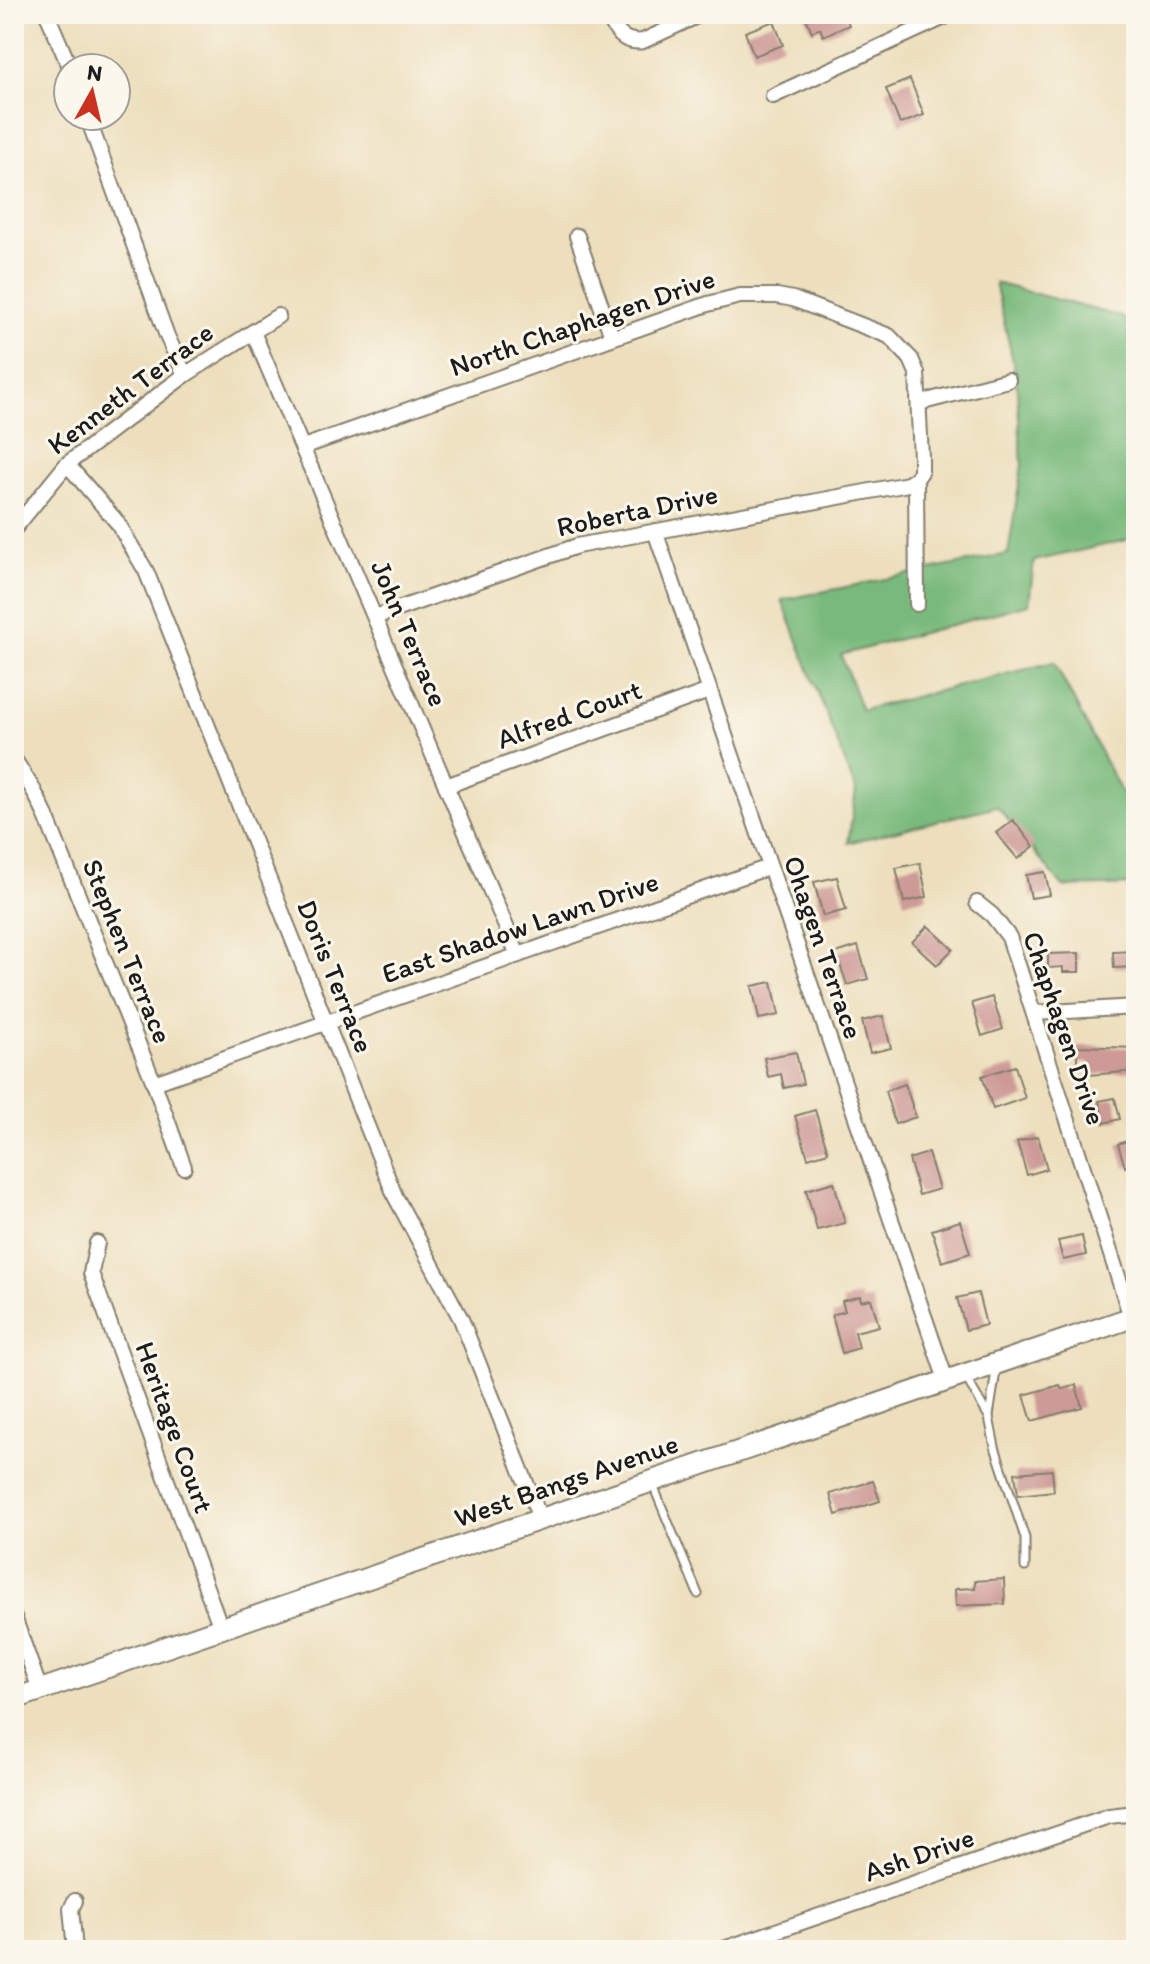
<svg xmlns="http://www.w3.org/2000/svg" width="1150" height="1964" font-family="Itim,sans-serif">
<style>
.forest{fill:#79ba7c;stroke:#4a6b4c;stroke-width:2}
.building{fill:#cd9a96}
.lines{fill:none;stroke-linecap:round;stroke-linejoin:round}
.lane-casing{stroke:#847e6c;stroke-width:11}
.street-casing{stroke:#847e6c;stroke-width:18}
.secondary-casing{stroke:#847e6c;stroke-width:24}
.lane{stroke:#fff;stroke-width:7}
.street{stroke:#fff;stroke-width:14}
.secondary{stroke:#fff;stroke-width:20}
.labels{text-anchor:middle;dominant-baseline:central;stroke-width:6;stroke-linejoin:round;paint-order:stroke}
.street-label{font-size:28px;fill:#1c1c1c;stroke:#fbf7ec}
</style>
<rect width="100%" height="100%" fill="#fbf7ec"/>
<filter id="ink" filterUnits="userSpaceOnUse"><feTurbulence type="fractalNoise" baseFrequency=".0125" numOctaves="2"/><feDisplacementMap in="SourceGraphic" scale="16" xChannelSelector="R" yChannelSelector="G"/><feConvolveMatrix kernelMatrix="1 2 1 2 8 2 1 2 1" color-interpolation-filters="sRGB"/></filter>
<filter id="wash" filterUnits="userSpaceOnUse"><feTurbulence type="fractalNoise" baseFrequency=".006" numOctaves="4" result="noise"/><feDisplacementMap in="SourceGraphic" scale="32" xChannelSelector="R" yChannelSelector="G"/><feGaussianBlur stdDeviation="1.8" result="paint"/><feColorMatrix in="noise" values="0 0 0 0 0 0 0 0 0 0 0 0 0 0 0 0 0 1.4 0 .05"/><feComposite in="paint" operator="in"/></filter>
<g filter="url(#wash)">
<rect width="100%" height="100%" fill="#eddfbd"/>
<path class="forest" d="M995,283L1118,316L1136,324V538L1034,561L1029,604L841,655L862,710L1054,662L1136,821V885L1063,887L997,806L848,843L856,791L782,600L1008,554L1022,465L1016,374Z"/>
<g id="blocks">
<g class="building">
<path d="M804,14H845L849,25L823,36L820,28L812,32Z"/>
<path d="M774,21L783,45L754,56L745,32Z"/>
<path d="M910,79L924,115L900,124L886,89Z"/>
<path d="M1013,820L1034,846L1018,859L996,833Z"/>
<path d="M920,863L927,897L904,902L896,868Z"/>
<path d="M1045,872L1050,895L1031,898L1026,875Z"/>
<path d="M837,877L846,910L823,916L814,882Z"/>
<path d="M928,926L953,949L937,965L912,942Z"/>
<path d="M858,946L868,979L847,985L836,953Z"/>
<path d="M1136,951V967L1114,968L1113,952Z"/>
<path d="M1079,953V972H1063V967L1048,968V954Z"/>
<path d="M772,982L779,1015L759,1019L752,986Z"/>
<path d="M992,997L1003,1029L982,1036L972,1003Z"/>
<path d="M883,1016L891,1048L870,1053L862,1021Z"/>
<path d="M1077,1046L1136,1048V1071L1089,1075V1063H1077Z"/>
<path d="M796,1052L803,1084L784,1088L781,1074L768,1077L764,1058Z"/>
<path d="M1015,1066L1025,1098L993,1109L982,1076Z"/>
<path d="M905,1084L916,1117L895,1124L885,1091Z"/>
<path d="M1115,1098L1120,1119L1104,1123L1099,1101Z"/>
<path d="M815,1110L828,1152L808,1158L795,1116Z"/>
<path d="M1038,1136L1047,1169L1027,1175L1017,1142Z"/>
<path d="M1136,1138V1164L1125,1167L1118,1144Z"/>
<path d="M928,1153L939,1189L919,1195L909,1159Z"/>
<path d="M834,1182L845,1223L817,1230L806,1190Z"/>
<path d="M960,1221L970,1253L942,1262L932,1230Z"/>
<path d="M1082,1236L1086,1255L1063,1260L1058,1241Z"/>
<path d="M978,1293L986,1325L966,1330L957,1298Z"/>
<path d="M860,1296L861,1301L871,1299L879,1326L855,1332L859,1348L842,1353L832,1315L845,1311L842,1301Z"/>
<path d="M1060,1385L1062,1389L1076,1385L1082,1407L1032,1421L1024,1395Z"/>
<path d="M1052,1470L1054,1491L1018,1495L1015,1473Z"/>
<path d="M873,1481L880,1501L836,1515L830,1494Z"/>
<path d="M1004,1579L1005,1604L956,1606L955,1589L975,1588V1581Z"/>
</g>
</g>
</g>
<g filter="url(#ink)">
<use href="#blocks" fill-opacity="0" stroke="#847e6c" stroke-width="2"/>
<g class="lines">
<defs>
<g id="lane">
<path d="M965,1376L989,1417L995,1447L1025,1538V1567"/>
<path d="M989,1416L997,1365"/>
<path d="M652,1483L698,1594"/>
</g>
<g id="street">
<path d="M47,14L70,68"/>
<path d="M607,14C615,31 623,44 643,41L701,14"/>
<path d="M773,96L951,14"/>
<path d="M87,116L167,336L185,375"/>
<path d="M577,236L612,337"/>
<path d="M253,332L518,955"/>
<path d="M919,403L1008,380"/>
<path d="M303,447L708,304L740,296H777L793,299L889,336L911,359L917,373L921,458V472L916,479L917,604"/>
<path d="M67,464L117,522L146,571L395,1196L461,1319L540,1518"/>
<path d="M14,529L67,464L185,375L278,316"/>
<path d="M655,531L946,1380"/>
<path d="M375,617L577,546L908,484L916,479"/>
<path d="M14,759L34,791L46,816L154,1083L184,1167"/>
<path d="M446,786L709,691"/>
<path d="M977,903L992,915L1009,937L1131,1317"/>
<path d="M1034,1013L1136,1007"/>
<path d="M154,1083L769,867"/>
<path d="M97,1243L91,1273L221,1628"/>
<path d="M14,1617L40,1690"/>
<path d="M75,1950L71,1909L75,1901"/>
<path d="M721,1950L1109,1816L1136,1813"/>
</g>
<path id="secondary" d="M14,1699L1136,1316"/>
</defs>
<use href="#lane" class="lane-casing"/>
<use href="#street" class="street-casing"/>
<use href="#secondary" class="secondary-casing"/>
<use href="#lane" class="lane"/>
<use href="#street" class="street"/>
<use href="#secondary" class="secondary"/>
</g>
</g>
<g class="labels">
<g class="street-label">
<text transform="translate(582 322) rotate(-19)">North Chaphagen Drive</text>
<text transform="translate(130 388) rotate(-37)">Kenneth Terrace</text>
<text transform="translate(637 510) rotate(-12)">Roberta Drive</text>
<text transform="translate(410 633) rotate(67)">John Terrace</text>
<text transform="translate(569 714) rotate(-20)">Alfred Court</text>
<text transform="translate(520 927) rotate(-19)">East Shadow Lawn Drive</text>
<text transform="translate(824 947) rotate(71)">Ohagen Terrace</text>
<text transform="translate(128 951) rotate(68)">Stephen Terrace</text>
<text transform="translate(336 976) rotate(68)">Doris Terrace</text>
<text transform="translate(1065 1028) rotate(71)">Chaphagen Drive</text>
<text transform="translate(175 1427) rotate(70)">Heritage Court</text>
<text transform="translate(566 1480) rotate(-19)">West Bangs Avenue</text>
<text transform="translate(919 1854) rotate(-19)">Ash Drive</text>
</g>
</g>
<rect width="1150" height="1964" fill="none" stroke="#fbf7ec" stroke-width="48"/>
<g transform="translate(92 92) rotate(8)"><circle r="38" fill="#fbf7ec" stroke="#a29f99" stroke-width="2"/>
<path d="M0-6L14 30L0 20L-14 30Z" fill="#c8321e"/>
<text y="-12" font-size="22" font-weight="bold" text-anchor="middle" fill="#1c1c1c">N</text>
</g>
</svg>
